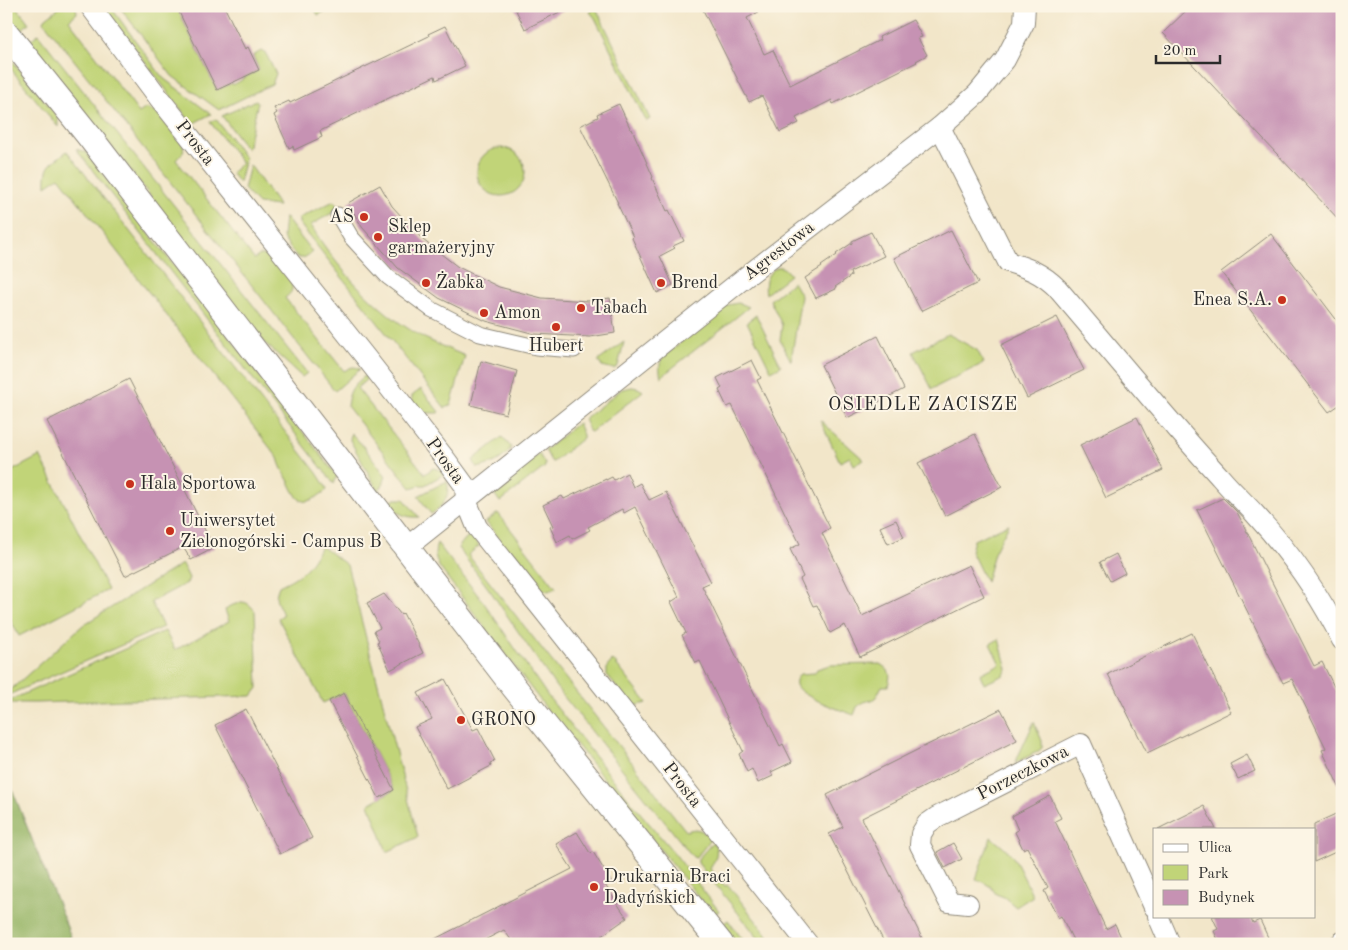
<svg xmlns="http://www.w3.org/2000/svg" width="1348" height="950" font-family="'Old Standard TT',serif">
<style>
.green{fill:#c1d478;stroke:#768052}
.forest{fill:#98b668;stroke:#62704a}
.building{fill:#c692b3}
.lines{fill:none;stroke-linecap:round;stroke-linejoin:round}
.pedestrian-casing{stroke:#8e887a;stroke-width:17}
.minor-casing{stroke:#8e887a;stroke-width:22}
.tertiary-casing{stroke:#8e887a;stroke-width:27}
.pedestrian{stroke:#fff;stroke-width:15}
.minor{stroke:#fff;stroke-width:20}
.tertiary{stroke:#fff;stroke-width:25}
.poi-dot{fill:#c8321e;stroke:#fcf5e5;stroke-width:2}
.labels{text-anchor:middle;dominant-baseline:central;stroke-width:4;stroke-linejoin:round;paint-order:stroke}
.street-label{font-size:18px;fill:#2b2b2b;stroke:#fcf5e5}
.poi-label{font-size:18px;fill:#2b2b2b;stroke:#fcf5e5;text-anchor:start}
.neighbourhood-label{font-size:19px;letter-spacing:1px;fill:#2b2b2b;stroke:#fcf5e5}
</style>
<rect width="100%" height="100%" fill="#fcf5e5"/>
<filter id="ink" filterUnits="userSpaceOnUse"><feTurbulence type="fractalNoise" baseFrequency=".02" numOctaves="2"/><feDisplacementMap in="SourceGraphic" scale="10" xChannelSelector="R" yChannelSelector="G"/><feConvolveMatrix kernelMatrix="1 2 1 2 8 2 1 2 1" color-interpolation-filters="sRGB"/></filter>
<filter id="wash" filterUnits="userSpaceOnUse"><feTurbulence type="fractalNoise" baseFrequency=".0096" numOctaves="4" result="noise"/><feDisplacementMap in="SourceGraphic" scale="20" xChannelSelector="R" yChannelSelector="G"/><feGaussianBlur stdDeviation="1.12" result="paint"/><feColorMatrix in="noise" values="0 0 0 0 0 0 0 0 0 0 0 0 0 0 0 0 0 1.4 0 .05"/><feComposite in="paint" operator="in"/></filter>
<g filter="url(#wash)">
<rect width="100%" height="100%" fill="#f2e6c9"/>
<g class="green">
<path d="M6,6H16L29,23L20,31L6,14Z"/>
<path d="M61,6H76L77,13L69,20L139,113L146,108L157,113L183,145C185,153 181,154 176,160L254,259L260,255H268C275,261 293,278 292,288C292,293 288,295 285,298L344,371C350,368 352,365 360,369L335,391L44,22L45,19Z"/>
<path d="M103,6H110L163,78L211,114L192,124Z"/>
<path d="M119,6H176L184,14L181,16L217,90L232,83L233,85L242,80V79L259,70L253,56L261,51L266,54L276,74L272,84L219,110L172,76Z"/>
<path d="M313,6H335L318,15Z"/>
<path d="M596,8L650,119L646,121L595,18L590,12Z"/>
<path d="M38,34L307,373L302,377L266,344L29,41Z"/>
<path d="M10,58L58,117V127L7,64V61Z"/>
<path d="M256,100L258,102L247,149L222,116Z"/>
<path d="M216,119L245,158L239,183L232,174L233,171L242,163L210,122Z"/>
<circle cx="501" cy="172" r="24"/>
<path d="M76,149L86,152L337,476L334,484Z"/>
<path d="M67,151L128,229L317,473L326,487L327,490C318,496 304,509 296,495C293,491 291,485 288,480C284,472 280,467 278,458L59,177L46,186C45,164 51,164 67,151Z"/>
<path d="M250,165L276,202L278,206L258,204L244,189Z"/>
<path d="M334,201L339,209L311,225C316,234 322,243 328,251C349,280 381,312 412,331C428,341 447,348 465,356L451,405L445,408L299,223V218Z"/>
<path d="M285,217L312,252C307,256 303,260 297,257L284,240L283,236Z"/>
<path d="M777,267C783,266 786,270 790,275L766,294C764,282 766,274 777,267Z"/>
<path d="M793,282L801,296L791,361L780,340L782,325L770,300Z"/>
<path d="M738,303L742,304L749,307L661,377C659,369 659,363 663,357L723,308L728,305Z"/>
<path d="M756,315L781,366L771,371L747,322Z"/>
<path d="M948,334L977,350L984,363L932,389L913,352Z"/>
<path d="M624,342L618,366L614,369L602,366L598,361Z"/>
<path d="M366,375V380L357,388L425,474L433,468L441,470L444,474L425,485H420L411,488L347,406C349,390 353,385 366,375Z"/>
<path d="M632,387L638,388L643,391L591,432L589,431L584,419L622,389Z"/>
<path d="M421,389L439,412L438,413H423L412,402V396Z"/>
<path d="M820,420L864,460L854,465L850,457L840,462Z"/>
<path d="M578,423L583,435V438L553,462L551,461L545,450Z"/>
<path d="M351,433L363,446L386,476L383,485L378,491L350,440Z"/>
<path d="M502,437L511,447C505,460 490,465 477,468L473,460Z"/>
<path d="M539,454L545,464V467L500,502L492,491Z"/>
<path d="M40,456L108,590L19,636L6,611V474Z"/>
<path d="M447,481C451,495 443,507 431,514L418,496Z"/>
<path d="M395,499H404L419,517C405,518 397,513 387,504Z"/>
<path d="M498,513L556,588L548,591L538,588L486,522Z"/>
<path d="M1009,524L994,553L986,582L971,551L974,540Z"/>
<path d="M471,534L479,546L468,555L686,831C698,827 703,830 711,839L696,858L693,857L556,687L491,592L458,548L465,539Z"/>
<path d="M437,543L484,603L547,695L631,802L675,854L719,911L713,915L577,745L561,728L440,568C435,559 434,552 437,543Z"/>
<path d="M321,546L347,565L418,837L387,852L369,804L394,790L344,693L323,703L278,618L283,615C278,602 273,601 279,586C303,574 308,570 321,546Z"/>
<path d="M182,564L189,578L187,583L151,602L163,627L6,696V694L83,625Z"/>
<path d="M241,602C248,602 251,606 255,611L258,688L252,696L36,703H6V702L165,631L175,650L229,621L225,610L228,607Z"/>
<path d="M999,639L1007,669L1004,675L984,684L980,674L1000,664L990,644Z"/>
<path d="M613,660L647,703L634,706L630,705L607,675V667Z"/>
<path d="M880,664C891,671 891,674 888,686H882L876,697L872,700L863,702L857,707L854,715C843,711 799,696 796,685C795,681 797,677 800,674L815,673L817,669L830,665Z"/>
<path d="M1034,722L1042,741V748L1037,752L1015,763Z"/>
<path d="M991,837L1010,853L1015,860L1033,896L1016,907L1004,897L996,894L991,887L983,882L976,879Z"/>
<path d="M713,842C720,851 715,860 710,869L725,886L728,885L774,944H763L698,863V859Z"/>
<path d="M728,920L746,944H736L723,924Z"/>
</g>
<path class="forest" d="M6,774L71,937L60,944H6Z"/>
<g id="blocks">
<g class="building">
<path d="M176,6H224L245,49L248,47L259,70L217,90Z"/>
<path d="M514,6H572L525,29Z"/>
<path d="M701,6H770L747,18L764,54L773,50L790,85L880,40L879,37L913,20L922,37L918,38L927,55L916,61L917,62L833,104L832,100L796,118L799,123L780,132L762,96L749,102Z"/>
<path d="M1191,6H1342V223L1163,33Z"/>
<path d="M445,26L465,66L436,80L435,76L320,131L322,137L294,150L293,146L289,148L274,115L277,113L274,108L289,101L290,103L394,53L429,36L428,34Z"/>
<path d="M619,104L631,130L632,129L653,177L652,178L667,211L669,210L684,241L673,246L675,248L660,256L673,285L657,293L632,238L633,237L617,203H618L580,126L598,117L597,114Z"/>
<path d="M380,185L392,206L423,240L458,267L499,287L542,298L588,301L610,298L615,333L590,337L535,334L486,321L439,298L398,268L362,227L348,203Z"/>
<path d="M951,230L978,283L921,311L894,258Z"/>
<path d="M871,232L884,256L850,272L851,276L835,287L836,289L816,298L805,278L822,267L821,266L837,255L836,254L852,243V241Z"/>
<path d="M1271,234L1342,327V403L1329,412L1221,272Z"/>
<path d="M1057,317L1084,370L1027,398L1001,345Z"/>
<path d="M878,336L904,389L847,418L821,365Z"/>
<path d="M752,360L761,378L757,380L830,528L822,533L862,616L969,565L984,596L860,657L845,625L830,633L817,605L813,606L800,579L803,577L790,549L800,544L732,405L727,407L719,390L722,388L717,378Z"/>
<path d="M481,361L517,371L506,414L471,405Z"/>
<path d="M129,379L214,548L191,560L183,547L125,576L47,421Z"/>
<path d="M1137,417L1163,470L1106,498L1080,445Z"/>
<path d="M975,434L1002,487L945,516L918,463Z"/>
<path d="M627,473L633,487L640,483L649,500L666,492L711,582L702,586L780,746L783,744L792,762L771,772L773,776L758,783L752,769L747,772L739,754L743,751L700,661L696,663L682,635L686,633L671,602L679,597L635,507L624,513L622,509L588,527L590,530L572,539L570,535L557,542L550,527L553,526L543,505L562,496L564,499L606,479V480L612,477L614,480Z"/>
<path d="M1223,498L1237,512L1314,666L1322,662L1342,703V793L1322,750L1326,748L1292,679L1283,683L1197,510Z"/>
<path d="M896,520L904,537L888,544L880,527Z"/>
<path d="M1116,554L1125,573L1110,581L1100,562Z"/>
<path d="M384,594L401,615L403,613L423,653L390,670L377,642L379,641L374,631L380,628L367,603Z"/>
<path d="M1192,633L1231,712L1147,753L1108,674Z"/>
<path d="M445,679L473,730L478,728L495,761L490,763L491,766L447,789L415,727L432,719L418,693Z"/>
<path d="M344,693L394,790L379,798L329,701Z"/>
<path d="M246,709L312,838L280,854L215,725Z"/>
<path d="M1001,709L1017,740L862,818L925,944H885L829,834L843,827L827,795L917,750Z"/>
<path d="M1247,755L1255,771L1238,779L1230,764Z"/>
<path d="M1050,796L1061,818L1055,821L1106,929L1115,924L1124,944H1075L1061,916L1058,918L1044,891L1048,888L1027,847L1023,849L1015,832L1018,830L1012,816Z"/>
<path d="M1204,806L1216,829H1158Z"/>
<path d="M1342,811V849L1314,862V824Z"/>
<path d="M577,832L590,853L593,852L611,881L605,885L627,918L590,944H514L504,930L477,944H425L572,869L556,844Z"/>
<path d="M953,843L962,859L945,868L937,852Z"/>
<path d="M1212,916H1250L1253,923L1260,920L1271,944H1220L1214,931L1218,929Z"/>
</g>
</g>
</g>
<g filter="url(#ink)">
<use href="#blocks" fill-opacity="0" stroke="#8e887a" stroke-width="1"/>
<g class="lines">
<defs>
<path id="pedestrian" d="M338,215L351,237L388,277L431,309L480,334L536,347L574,350"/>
<g id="minor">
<path d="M90,6L159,98L367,359L446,460L465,486L466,500L477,527L808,944"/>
<path d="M940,127L1008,262C1028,268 1042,273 1057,288C1111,351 1164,416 1220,477C1231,490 1243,501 1254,513C1289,551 1319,593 1342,640"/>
<path d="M407,547L743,279L940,127L977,94L1005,60L1024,23L1025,6"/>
<path d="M968,904L949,902L920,845L921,834L927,824L937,817L1081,744L1154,907"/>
<path d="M1158,916L1170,944"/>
<path d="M1340,944L1342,942"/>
</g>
<path id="tertiary" d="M6,33L89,136L514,687L721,944"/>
</defs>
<use href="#pedestrian" class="pedestrian-casing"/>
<use href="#minor" class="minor-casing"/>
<use href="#tertiary" class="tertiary-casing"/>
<use href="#pedestrian" class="pedestrian"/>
<use href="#minor" class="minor"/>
<use href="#tertiary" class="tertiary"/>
</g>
</g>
<g class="poi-dot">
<circle cx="364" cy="217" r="5"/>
<circle cx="378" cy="237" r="5"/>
<circle cx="426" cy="283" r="5"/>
<circle cx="661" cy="283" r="5"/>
<circle cx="1282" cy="300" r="5"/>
<circle cx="581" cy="308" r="5"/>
<circle cx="484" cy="313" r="5"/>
<circle cx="556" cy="327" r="5"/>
<circle cx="130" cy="484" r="5"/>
<circle cx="170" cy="531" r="5"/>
<circle cx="461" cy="720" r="5"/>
<circle cx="594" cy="887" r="5"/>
</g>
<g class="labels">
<g class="street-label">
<text transform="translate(195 143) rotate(52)">Prosta</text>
<text transform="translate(779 251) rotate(-38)">Agrestowa</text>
<text transform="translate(445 461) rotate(54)">Prosta</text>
<text transform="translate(1023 773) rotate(-27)">Porzeczkowa</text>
<text transform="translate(682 785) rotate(52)">Prosta</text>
</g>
<g class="poi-label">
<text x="354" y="217" text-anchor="end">AS</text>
<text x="388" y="227">Sklep<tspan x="388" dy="21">garmażeryjny</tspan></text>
<text x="436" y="283">Żabka</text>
<text x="671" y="283">Brend</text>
<text x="1272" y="300" text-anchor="end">Enea S.A.</text>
<text x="591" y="308">Tabach</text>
<text x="494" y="313">Amon</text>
<text x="556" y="346" text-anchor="middle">Hubert</text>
<text x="140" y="484">Hala Sportowa</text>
<text x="180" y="521">Uniwersytet<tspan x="180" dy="21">Zielonogórski - Campus B</tspan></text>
<text x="471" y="720">GRONO</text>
<text x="604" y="877">Drukarnia Braci<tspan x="604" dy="21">Dadyńskich</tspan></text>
</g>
<g class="neighbourhood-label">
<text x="923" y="405">OSIEDLE ZACISZE</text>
</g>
</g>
<rect width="1348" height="950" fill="none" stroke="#fcf5e5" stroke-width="25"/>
<rect x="1153" y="828" width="162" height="90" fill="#fcf5e5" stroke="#a8a49b"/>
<rect x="1163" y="844" width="25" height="8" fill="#ffffff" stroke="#a8a49b"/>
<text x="1198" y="852" font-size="15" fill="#2b2b2b">Ulica</text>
<rect x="1163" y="865" width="25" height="15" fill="#c1d478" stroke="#a8a49b"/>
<text x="1198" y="878" font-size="15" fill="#2b2b2b">Park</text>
<rect x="1163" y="890" width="25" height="15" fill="#c692b3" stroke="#a8a49b"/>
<text x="1198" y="902" font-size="15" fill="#2b2b2b">Budynek</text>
<path d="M1156 55v8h64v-8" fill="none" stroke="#2b2b2b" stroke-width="2.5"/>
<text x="1163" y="55" font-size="15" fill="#2b2b2b" stroke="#fcf5e5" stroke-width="4" paint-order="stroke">20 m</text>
</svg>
